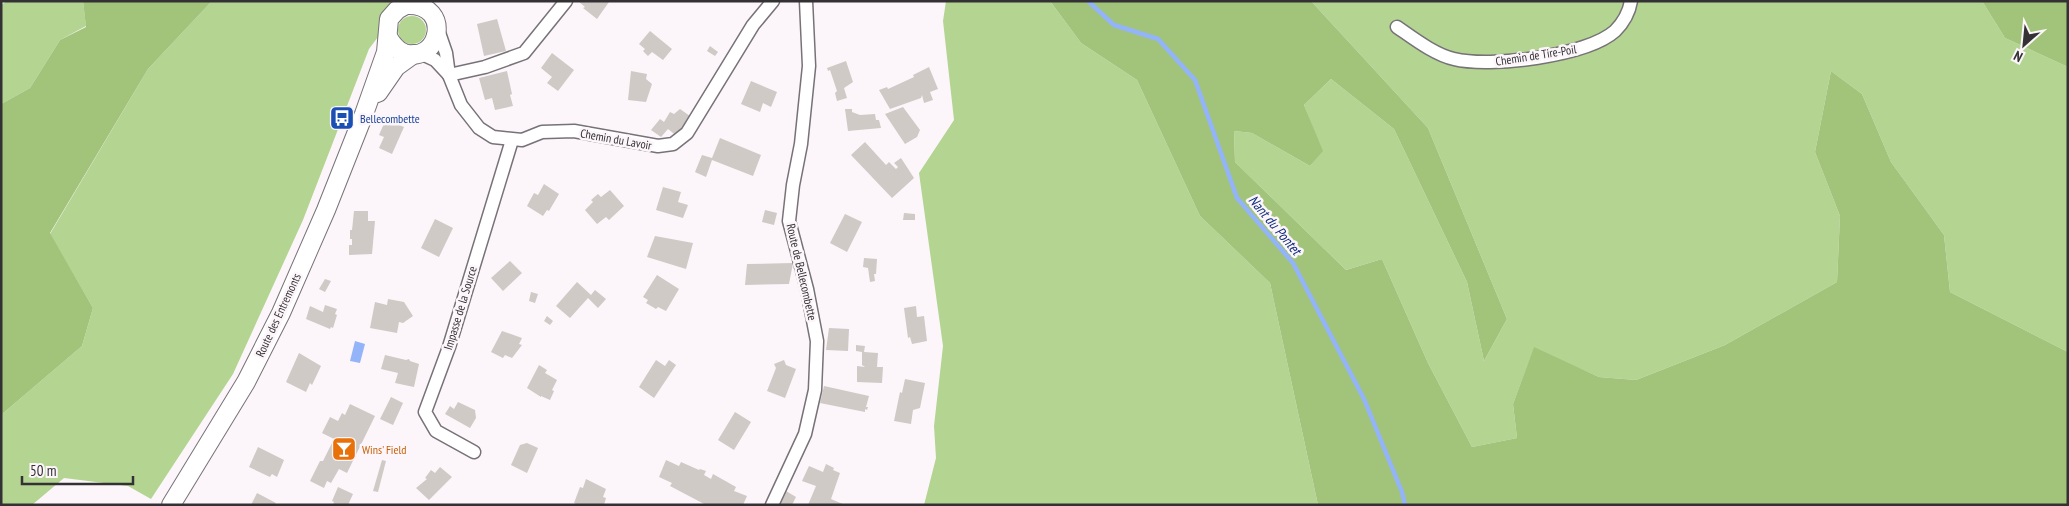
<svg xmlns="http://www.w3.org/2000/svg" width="2069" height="506" font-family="'PT Sans Narrow',sans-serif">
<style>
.green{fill:#b4d492}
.forest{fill:#a1c47a}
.water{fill:#93b4f9}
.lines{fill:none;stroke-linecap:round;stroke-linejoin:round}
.stream{stroke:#93b4f9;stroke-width:4.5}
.building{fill:#cfcac5}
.minor-casing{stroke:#777277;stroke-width:15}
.secondary-casing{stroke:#777277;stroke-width:20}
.minor{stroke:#fff;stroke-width:12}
.secondary{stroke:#fff;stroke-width:18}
.labels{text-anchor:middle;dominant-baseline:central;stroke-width:5;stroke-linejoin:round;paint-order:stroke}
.street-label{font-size:12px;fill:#333133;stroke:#fcf6fb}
.transit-label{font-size:12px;fill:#164399;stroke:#fcf6fb;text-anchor:start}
.food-label{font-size:12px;fill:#c56008;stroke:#fcf6fb;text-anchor:start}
.water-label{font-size:14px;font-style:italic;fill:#14307e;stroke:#fcf6fb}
</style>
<rect width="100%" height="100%" fill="#fcf6fb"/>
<g class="green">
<path d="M7,1H83L86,26L60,40L30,88L1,104V5Z"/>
<path d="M212,1H405L369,49L303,220L233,374L151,499L128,486L64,478L32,505H1V415L82,346L93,308L50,234L148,69Z"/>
<path d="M946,1H1050L1081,43L1137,80L1200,216L1270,283L1318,505H924L936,458L934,426L943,346L919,173L954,120L943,21Z"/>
<path d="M1311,1H1982L2005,38L2068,67V352L1950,292L1944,235L1891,162L1862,94L1831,71L1815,152L1840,216L1837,282L1725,345L1636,380L1599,377L1534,348L1513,404L1517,438L1472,447L1428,363L1382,259L1346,270L1235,162L1234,131L1252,133L1310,166L1322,151L1304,105L1331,79L1394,129L1467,282L1484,361L1507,319L1428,128Z"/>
<circle cx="412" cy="30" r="14"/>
</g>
<g class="forest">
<path d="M83,1H212L148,69L50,233L93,308L82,346L1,415V104L30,88L60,40L86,27Z"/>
<path d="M1050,1H1311L1428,128L1507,319L1484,361L1467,282L1394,129L1331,79L1304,105L1323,151L1310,166L1252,133L1234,131L1235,162L1346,270L1382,259L1428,363L1472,447L1517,438L1513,404L1534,347L1599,377L1636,380L1725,345L1837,282L1840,216L1815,152L1831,71L1862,94L1891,162L1944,235L1950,292L2068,352V505H1318L1270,283L1200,216L1137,80L1081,43Z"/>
<path d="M1982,1H2068V67L2005,38Z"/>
</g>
<path class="water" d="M355,341L365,344L360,363L350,361Z"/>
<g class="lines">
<path class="stream" d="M1088,1L1114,25L1158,39L1195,80L1237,198L1293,263L1364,399L1402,492L1405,505"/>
</g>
<g class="building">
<path d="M578,1H608L609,2L597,19L583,8L585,7Z"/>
<path d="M497,19L506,51L484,56L477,24Z"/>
<path d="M650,31L672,49L663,60L652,52L648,56L643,51L645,49L639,44Z"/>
<path d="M710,46L718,52L715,56L707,51Z"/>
<path d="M552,53L574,70L558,91L547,83L552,77L541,68Z"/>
<path d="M846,61L853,82L844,88L847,98L837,101L835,93L837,91L830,70L828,71L827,68Z"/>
<path d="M929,67L938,89L930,92L933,100L924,103L922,95L921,98L890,109L879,90L887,87L888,89L914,77L913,75Z"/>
<path d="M507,71L512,94L510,95L513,106L495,110L492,98L485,100L479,78Z"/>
<path d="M631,71L647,74L646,79L652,84L646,102L628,100Z"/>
<path d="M751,81L777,92L771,107L763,103L760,112L741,104Z"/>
<path d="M903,107L920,130L917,137L905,144L885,114Z"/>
<path d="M680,109L690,116L685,123L687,125L678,137L668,129L661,137L651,130L660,119L664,122L670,112L674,114Z"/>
<path d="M845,109H852V112L860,115L875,114L876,120H879L881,128L848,131Z"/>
<path d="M386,119L404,127L392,154L379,148L384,137L379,135Z"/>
<path d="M720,138L761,155L753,176L712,160L706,177L695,172L702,155L712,158Z"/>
<path d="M865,142L886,165L889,162L896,169L898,167L894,163L901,158L914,178L892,198L851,155Z"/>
<path d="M544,184L559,194L549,211L547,210L543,216L527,206L534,193L538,195Z"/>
<path d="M663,187L681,192L678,202L688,205L683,218L656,210Z"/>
<path d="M610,190L624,206L609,220L606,217L597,224L585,210L593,202L591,200L598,194L601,197Z"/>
<path d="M765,210L777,213L774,225L762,222Z"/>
<path d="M354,211H368V221H375L372,254L349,255V245H352V239H350V230H352Z"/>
<path d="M904,213L915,214V220H903Z"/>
<path d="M845,214L862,222L847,252L830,243Z"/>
<path d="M435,219L453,228L439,257L421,248Z"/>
<path d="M655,236L693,243L686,269L647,257Z"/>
<path d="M864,258L877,259L876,274H874L875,281L870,282L868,268L863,267Z"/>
<path d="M510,261L522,273L503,291L491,278Z"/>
<path d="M793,263L789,284L745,285L747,264Z"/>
<path d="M657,275L679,289L666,311L658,307L656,309L646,303L648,300L643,297Z"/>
<path d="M325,279L331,281L325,292L319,289Z"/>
<path d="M577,282L591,295L595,290L606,299L598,308L588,298L570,318L556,306Z"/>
<path d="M531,292L538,294L535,303L529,301Z"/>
<path d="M388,299L404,302L413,316L403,323L399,322L397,333L370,328L375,302L387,305Z"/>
<path d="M325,305L337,309L335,314L337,315L333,328L331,327L330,329L306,319L310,306L323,312Z"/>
<path d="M916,306L917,317L924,316L927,341L912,344L910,337L908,338L904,308Z"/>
<path d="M547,316L553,321L550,325L544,321Z"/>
<path d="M829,328L849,329L848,351L826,350Z"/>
<path d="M502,331L522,338L519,344L522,345L512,358L505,355L503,358L491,352Z"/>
<path d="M856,345L865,346L864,352L878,353L877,367H883L882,383L857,382V366L865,367L862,365V352L856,351Z"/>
<path d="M299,353L321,366L312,385L310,383L306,392L286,382Z"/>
<path d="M385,355L406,360L409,359L410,361L419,364L414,387L395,383L398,373L381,369Z"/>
<path d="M656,360L665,366L669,360L676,365L654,398L639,387Z"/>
<path d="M784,360L786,365L796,369L785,398L767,391L776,368L774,364Z"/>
<path d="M539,365L547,370L545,373L557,380L552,390L554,391L550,400L541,396V397L527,388Z"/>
<path d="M905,379L925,383L920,408L913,410L911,424L894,421L900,392L902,393Z"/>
<path d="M824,386L869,396L866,407H868L867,410L865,409V412L820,403Z"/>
<path d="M391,397L403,403L393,425L380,419Z"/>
<path d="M458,402L475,410L476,418L470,428L445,414L450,406L454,409Z"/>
<path d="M350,404L375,416L347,473L339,469L331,483L327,481L324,488L310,481L320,461H323L334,439L322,433L330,417L338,421L342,413L345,415Z"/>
<path d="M735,412L751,422L734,450L718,440Z"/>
<path d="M527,443L538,448L527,473L511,465L520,445Z"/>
<path d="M258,447L284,460L277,477L272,474L270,477L249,467Z"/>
<path d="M382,460L386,461L378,492L373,491Z"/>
<path d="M666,460L679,466L681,462L699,470L700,469L706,471L704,475L711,479L713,474L736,487L734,491L747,496L743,505H706L670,486L672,483L659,477Z"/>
<path d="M826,464L834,468L833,470L840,473L831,499L845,505H808L816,486L802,481L809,466L823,472Z"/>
<path d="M440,467L452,477L429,500L416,488L427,479L425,478L431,470L435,473Z"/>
<path d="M586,479L606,489L603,497L606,498L604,505H578L574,503L580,487L583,488Z"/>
<path d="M338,487L353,494L348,505H333L334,502L332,501Z"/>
<path d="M786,491L796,497L792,505H779Z"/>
<path d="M257,493L276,503L274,505H251Z"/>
</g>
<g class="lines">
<defs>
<g id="minor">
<path d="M437,27L446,53L449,75L461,105L479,128L493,137L522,140L542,132L574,131L658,146L673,144L687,133L753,25L773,1"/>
<path d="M1397,27C1413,38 1435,55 1454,59C1490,68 1587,56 1615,31C1624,22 1629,13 1631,1"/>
<path d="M420,53L435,60L449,75"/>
<path d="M449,75L485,67L524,53L566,1"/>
<path d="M474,452L436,431L425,412L449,347L512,140"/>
<path d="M772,505L805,434L815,390L817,341L807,289L789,221L793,185L801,144L809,66L806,1"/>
</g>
<g id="secondary">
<path d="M388,37C392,44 396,50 404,53C440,65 453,4 408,5"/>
<path d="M378,93L396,67L414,54"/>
<path d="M171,505L246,382L281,313L326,210L364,114L386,52L389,19L397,10L413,1"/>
</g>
</defs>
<use href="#minor" class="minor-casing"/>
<use href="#secondary" class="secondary-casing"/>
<use href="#minor" class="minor"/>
<use href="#secondary" class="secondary"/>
</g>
<defs>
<symbol id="bus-square" viewBox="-11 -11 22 22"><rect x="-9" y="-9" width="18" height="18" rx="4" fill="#1a4fb4" stroke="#fcf6fb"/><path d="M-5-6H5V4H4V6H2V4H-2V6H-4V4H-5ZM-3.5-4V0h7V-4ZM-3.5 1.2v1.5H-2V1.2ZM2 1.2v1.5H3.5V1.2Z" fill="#fff"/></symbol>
<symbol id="bar-square" viewBox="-11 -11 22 22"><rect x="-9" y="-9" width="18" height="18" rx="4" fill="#e8710a" stroke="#fcf6fb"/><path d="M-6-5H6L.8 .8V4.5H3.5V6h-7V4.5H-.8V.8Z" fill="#fff"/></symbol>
</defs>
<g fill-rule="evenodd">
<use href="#bus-square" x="328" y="104" width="28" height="28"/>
<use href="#bar-square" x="330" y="435" width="28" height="28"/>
</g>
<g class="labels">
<g class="street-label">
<text transform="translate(1536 55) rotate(-9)">Chemin de Tire-Poil</text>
<text transform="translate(616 139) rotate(10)">Chemin du Lavoir</text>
<text transform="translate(802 272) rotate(77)">Route de Bellecombette</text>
<text transform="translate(460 308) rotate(-73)">Impasse de la Source</text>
<text transform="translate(278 315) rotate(-65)">Route des Entremonts</text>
</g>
<g class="transit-label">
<text x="360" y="118">Bellecombette</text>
</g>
<g class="food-label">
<text x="362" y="449">Wins' Field</text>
</g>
<g class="water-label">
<text transform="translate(1275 225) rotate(50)">Nant du Pontet</text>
</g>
</g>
<rect width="2069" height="506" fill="none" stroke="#333133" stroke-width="5"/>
<g transform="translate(2024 45) rotate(207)" stroke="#fcf6fb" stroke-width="4" paint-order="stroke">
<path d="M0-4L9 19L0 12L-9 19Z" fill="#333133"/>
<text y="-8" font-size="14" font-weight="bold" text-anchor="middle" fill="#333133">N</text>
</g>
<path d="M22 476v8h111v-8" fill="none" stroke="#333133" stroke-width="2.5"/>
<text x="30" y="476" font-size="15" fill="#333133" stroke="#fcf6fb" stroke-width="4" paint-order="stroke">50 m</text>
</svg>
